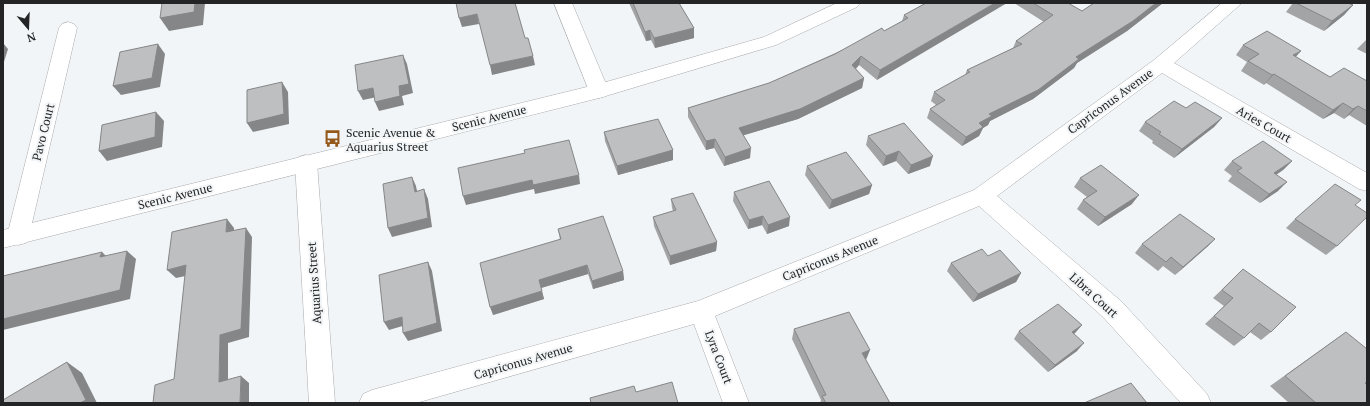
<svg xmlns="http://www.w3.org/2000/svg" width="1370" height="406" font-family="'PT Serif',serif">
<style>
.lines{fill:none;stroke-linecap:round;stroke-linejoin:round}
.street-casing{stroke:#a8abad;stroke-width:1}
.secondary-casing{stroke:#a8abad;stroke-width:1}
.street{fill:#fff;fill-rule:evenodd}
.secondary{fill:#fff;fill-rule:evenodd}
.wall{fill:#a3a4a6}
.shaded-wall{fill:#848687}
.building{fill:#bdbfc1;stroke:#848687}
.labels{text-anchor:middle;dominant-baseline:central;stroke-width:4;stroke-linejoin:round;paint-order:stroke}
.street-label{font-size:12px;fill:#232425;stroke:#f2f5f7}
.poi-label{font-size:12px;fill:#232425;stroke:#f2f5f7;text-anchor:start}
</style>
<rect width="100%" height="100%" fill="#f2f5f7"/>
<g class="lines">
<defs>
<g id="street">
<path d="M554,3H572L609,91L606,96L599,98L592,96L589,91Z"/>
<path d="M1222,3H1242L1174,63L1367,173V191L1359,189L1162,73L997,196L1121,301L1207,394L1211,403H1181L1103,317L979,206L715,316L749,403H723L694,324L416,403H359L363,394L372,390L698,301L974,190L1154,60Z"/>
<path d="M68,22L74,24L77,28L29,236L26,243L18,245L10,243L7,236L59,28L62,24Z"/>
<path d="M306,155L313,157L317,163L335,403H309L295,163L299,157Z"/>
</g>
<path id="secondary" d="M837,3H860L857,7L776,45L599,98L3,248V230L599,84L764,37Z"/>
</defs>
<use href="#street" class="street-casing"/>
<use href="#secondary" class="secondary-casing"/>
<use href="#street" class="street"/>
<use href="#secondary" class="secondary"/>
</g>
<g class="wall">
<path d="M629,3H679L694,28V38L655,48L651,40L646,41Z"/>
<path d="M926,3L877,80L859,65L856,69L864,78L862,88L798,119L743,135L750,158L724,166L714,148L706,150L688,117V108L769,83L884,31L902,21L904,15Z"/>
<path d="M1014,3H1068L1082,11L1094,3H1163L1127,31L1077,63L1074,68L1033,99L990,121L988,125L983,128L979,136L962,146L927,118L930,109L936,105L931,101L934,92L965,75L967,70L1013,48L1016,41L1044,22Z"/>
<path d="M1293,3H1348L1353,5L1344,15L1324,31L1286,12Z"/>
<path d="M1367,39V54L1357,49Z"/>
<path d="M1243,45L1296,57L1330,77L1367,81V126L1349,115L1344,119L1334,113L1323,119L1266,83L1264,85L1241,71L1247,62L1236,55Z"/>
<path d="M1186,108L1222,118L1214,127L1174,158L1152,143L1153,141L1139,131L1145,122Z"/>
<path d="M604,132L673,150V160L618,175L605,141Z"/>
<path d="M868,136L930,166L908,174L896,161L883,166L866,145Z"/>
<path d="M1232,161H1292L1283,170L1276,175L1278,191L1260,203L1228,181L1232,176L1224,170Z"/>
<path d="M807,166L872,185L869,194L829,209L805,175Z"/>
<path d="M1080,178L1132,204L1098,226L1077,209L1083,200L1087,197L1074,187Z"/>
<path d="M734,192L789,226L767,234L762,225L748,229L733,201Z"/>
<path d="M671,199L717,242L716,251L670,265L654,226L653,217L673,211L672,208Z"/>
<path d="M1355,205L1337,246L1326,255L1286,228L1295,219Z"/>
<path d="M558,229L623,271L624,280L593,289L588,274L541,288L544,299L493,315L560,240Z"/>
<path d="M1215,239L1207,247L1175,275L1163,266L1158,271L1135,253L1142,244Z"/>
<path d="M988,256L1021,273L1016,282L973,302L947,271L951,263Z"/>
<path d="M1243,269L1271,332L1261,340L1250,332L1244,338L1234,346L1205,324L1224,306L1213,298Z"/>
<path d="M1082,325L1074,334L1077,351L1048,372L1014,339L1019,331Z"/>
<path d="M794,329L866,360L890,403H820L821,400L792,339Z"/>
<path d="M1346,332L1367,403H1289L1270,386Z"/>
</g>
<g class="shaded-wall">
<path d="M195,3H205L203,25L169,31L160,18Z"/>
<path d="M995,3H1007L877,80L880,70Z"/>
<path d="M1156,3H1163L1127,31L1077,63L1074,68L1033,99L990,121L988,125L983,128L979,136L962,146L966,137L989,114L1076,57Z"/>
<path d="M1353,5L1344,15L1324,31L1332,21Z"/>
<path d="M477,14L479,24L462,27L459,18Z"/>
<path d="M694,28V38L655,48L654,38Z"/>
<path d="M650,30L651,40L646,41L645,32Z"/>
<path d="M3,43L8,49L3,65Z"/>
<path d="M158,44L165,54L160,87L121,95L113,86Z"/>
<path d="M1301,51L1293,60V55Z"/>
<path d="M403,55L407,64L413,93L402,96L404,105L379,111L375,102L399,86Z"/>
<path d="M533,56L535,65L492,75L490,65Z"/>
<path d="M861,56L859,65L850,74L852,65Z"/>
<path d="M1274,74L1266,83L1264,85L1272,75Z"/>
<path d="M864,78L862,88L798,119L738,137L739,128Z"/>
<path d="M282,82L288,92L289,124L253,132L247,123Z"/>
<path d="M373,88L377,97L363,100L358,91Z"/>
<path d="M1343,103L1334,113L1323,119L1333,110Z"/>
<path d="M1358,106L1349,115L1344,119L1353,109Z"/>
<path d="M156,112L164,121L162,147L107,161L99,151Z"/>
<path d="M1222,118L1214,127L1174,158L1182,149Z"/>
<path d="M715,139L714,148L706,150V141Z"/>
<path d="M751,148L750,158L724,166L725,157Z"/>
<path d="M673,150V160L618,175L617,166Z"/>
<path d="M899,151L896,161L883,166L886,156Z"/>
<path d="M933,156L930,166L908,174L911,165Z"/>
<path d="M1292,161L1283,170L1265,182L1274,173Z"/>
<path d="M579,175L580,184L535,194L534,189L466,205L463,196L532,180Z"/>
<path d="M412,177L416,186L419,201L415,192Z"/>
<path d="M1287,182L1278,191L1260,203L1269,194Z"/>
<path d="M872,185L869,194L829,209L832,200Z"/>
<path d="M424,189L428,199L432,227L392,237L388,228Z"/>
<path d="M1139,195L1132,204L1098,226L1105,217Z"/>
<path d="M763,216L762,225L748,229L749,220Z"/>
<path d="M790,217L789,226L767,234L768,225Z"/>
<path d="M227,219L234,228L233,241L226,232Z"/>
<path d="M246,228L252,237L249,337L228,343V390L219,382L220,335Z"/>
<path d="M1215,239L1207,247L1175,275L1183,267Z"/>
<path d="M717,242L716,251L670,265V256Z"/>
<path d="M127,251L136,259L130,299L3,330V319Z"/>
<path d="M102,252L111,261L100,257Z"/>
<path d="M428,262L432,271L442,331L408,341L403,333Z"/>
<path d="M186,265L195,274L176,278L167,270Z"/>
<path d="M587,265L588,274L541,288L539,280Z"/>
<path d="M623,271L624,280L593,289L592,281Z"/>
<path d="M1021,273L1016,282L973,302L978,294Z"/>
<path d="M542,291L544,299L493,315L490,307Z"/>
<path d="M402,317L406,325L389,330L384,322Z"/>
<path d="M1082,325L1075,333L1066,340L1072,332Z"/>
<path d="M1084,343L1077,351L1048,372L1055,365Z"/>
<path d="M870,350L866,360L862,353Z"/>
<path d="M67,362L82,373L97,403H80Z"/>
<path d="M241,376L249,383V403H240Z"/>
</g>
<g class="building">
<path d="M162,3H195L194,12L160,18Z"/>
<path d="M456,3H515L525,38H528L533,56L490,65L477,14L459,18Z"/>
<path d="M633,3H679L694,28L654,38L650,30L645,32Z"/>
<path d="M926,3H995L880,70L861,56L852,65L864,78L800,109L739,128L751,148L725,157L715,139L706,141L688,108L769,83L835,54L882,28L884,31L908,18L904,15Z"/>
<path d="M1033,3H1068L1082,11L1094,3H1156L1133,21L1076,57L1079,59L1038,90L989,114L992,116L979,123L983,127L966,137L930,109L945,100L934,92L970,72L967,70L1022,44L1016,41L1053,15Z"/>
<path d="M1296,3H1348L1353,5L1332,21Z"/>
<path d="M1267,31L1301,51L1293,55L1330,77L1344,68L1367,81V111L1358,106L1353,109L1343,103L1333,110L1274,74L1272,75L1248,61L1259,54L1243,45Z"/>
<path d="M158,44L152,78L113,86L120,52Z"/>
<path d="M403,55L409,84L399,86L400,96L375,102L373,88L358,91L355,65Z"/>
<path d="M282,82L284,114L247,123V90Z"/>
<path d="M1174,101L1186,108L1195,102L1222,118L1182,149L1159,134L1161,132L1145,122Z"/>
<path d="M156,112L155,137L99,151L102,125Z"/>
<path d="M658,119L673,150L617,166L604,132Z"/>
<path d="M904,123L933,156L911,165L899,151L886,156L868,136Z"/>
<path d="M569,140L579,175L533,185L532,180L463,196L458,168L525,153L524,150Z"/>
<path d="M1263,141L1292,161L1274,173L1287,182L1269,194L1237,171L1242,168L1232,161Z"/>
<path d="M846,152L872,185L832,200L807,166Z"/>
<path d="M1101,165L1139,195L1105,217L1083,200L1097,191L1080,178Z"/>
<path d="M412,177L415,192L424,189L428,218L388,228L383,184Z"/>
<path d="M769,181L790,217L768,225L763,216L749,220L734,192Z"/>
<path d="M1335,184L1361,200L1355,205L1367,213V217L1337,246L1295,219Z"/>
<path d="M693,193L717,242L670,256L653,217L676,210L671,199Z"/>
<path d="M1180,214L1215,239L1183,267L1171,257L1166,262L1142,244Z"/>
<path d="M603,216L623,271L592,281L587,265L539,280L542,291L490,307L480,263L561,239L558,229Z"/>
<path d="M227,219L226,232L246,228L241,329L220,335L219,382L241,376L240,403H153L155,385L174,379L186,265L167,270L172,232Z"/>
<path d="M982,249L988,256L1000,250L1021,273L978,294L951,263Z"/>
<path d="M127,251L120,290L3,319V276L102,252L100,257Z"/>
<path d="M428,262L437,323L403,333L402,317L384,322L379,275Z"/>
<path d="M1243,269L1296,307L1271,332L1259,323L1244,338L1214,316L1233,298L1222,290Z"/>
<path d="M1058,304L1082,325L1072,332L1084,343L1055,365L1019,331Z"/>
<path d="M849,312L870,350L862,353L890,403H826L822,396L826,395L794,329Z"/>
<path d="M1346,332L1367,349V382L1365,383L1367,385V403H1316L1285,376Z"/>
<path d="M67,362L86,400L80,403H3V400Z"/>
<path d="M672,382L678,403H591L590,398L634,386L636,392Z"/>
<path d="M1131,383L1147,403H1084Z"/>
</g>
<defs>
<symbol id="bus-bare" viewBox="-9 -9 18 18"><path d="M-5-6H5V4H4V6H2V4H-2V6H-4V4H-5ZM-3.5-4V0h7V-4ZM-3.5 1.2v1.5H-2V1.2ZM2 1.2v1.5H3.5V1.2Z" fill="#94581a" stroke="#f2f5f7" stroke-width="2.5" paint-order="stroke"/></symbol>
</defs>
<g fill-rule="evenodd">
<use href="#bus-bare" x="320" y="126" width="25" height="25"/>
</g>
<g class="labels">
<g class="street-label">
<text transform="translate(1110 101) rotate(-36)">Capriconus Avenue</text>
<text transform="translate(489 118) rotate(-14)">Scenic Avenue</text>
<text transform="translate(1264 124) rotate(30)">Aries Court</text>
<text transform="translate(43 132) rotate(-76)">Pavo Court</text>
<text transform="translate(175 196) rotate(-14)">Scenic Avenue</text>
<text transform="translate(830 258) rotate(-22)">Capriconus Avenue</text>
<text transform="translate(314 283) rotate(-94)">Aquarius Street</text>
<text transform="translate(1094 295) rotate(42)">Libra Court</text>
<text transform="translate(719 357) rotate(69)">Lyra Court</text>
<text transform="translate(523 361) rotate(-16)">Capriconus Avenue</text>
</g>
<g class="poi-label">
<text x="346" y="132">Scenic Avenue &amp;<tspan x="346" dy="14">Aquarius Street</tspan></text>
</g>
</g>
<rect width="1370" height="406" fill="none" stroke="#232425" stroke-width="8"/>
<g transform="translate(28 28) rotate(161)" stroke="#f2f5f7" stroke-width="3" paint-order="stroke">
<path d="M0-3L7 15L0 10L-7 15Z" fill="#232425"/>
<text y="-6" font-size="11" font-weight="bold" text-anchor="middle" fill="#232425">N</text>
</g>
</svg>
